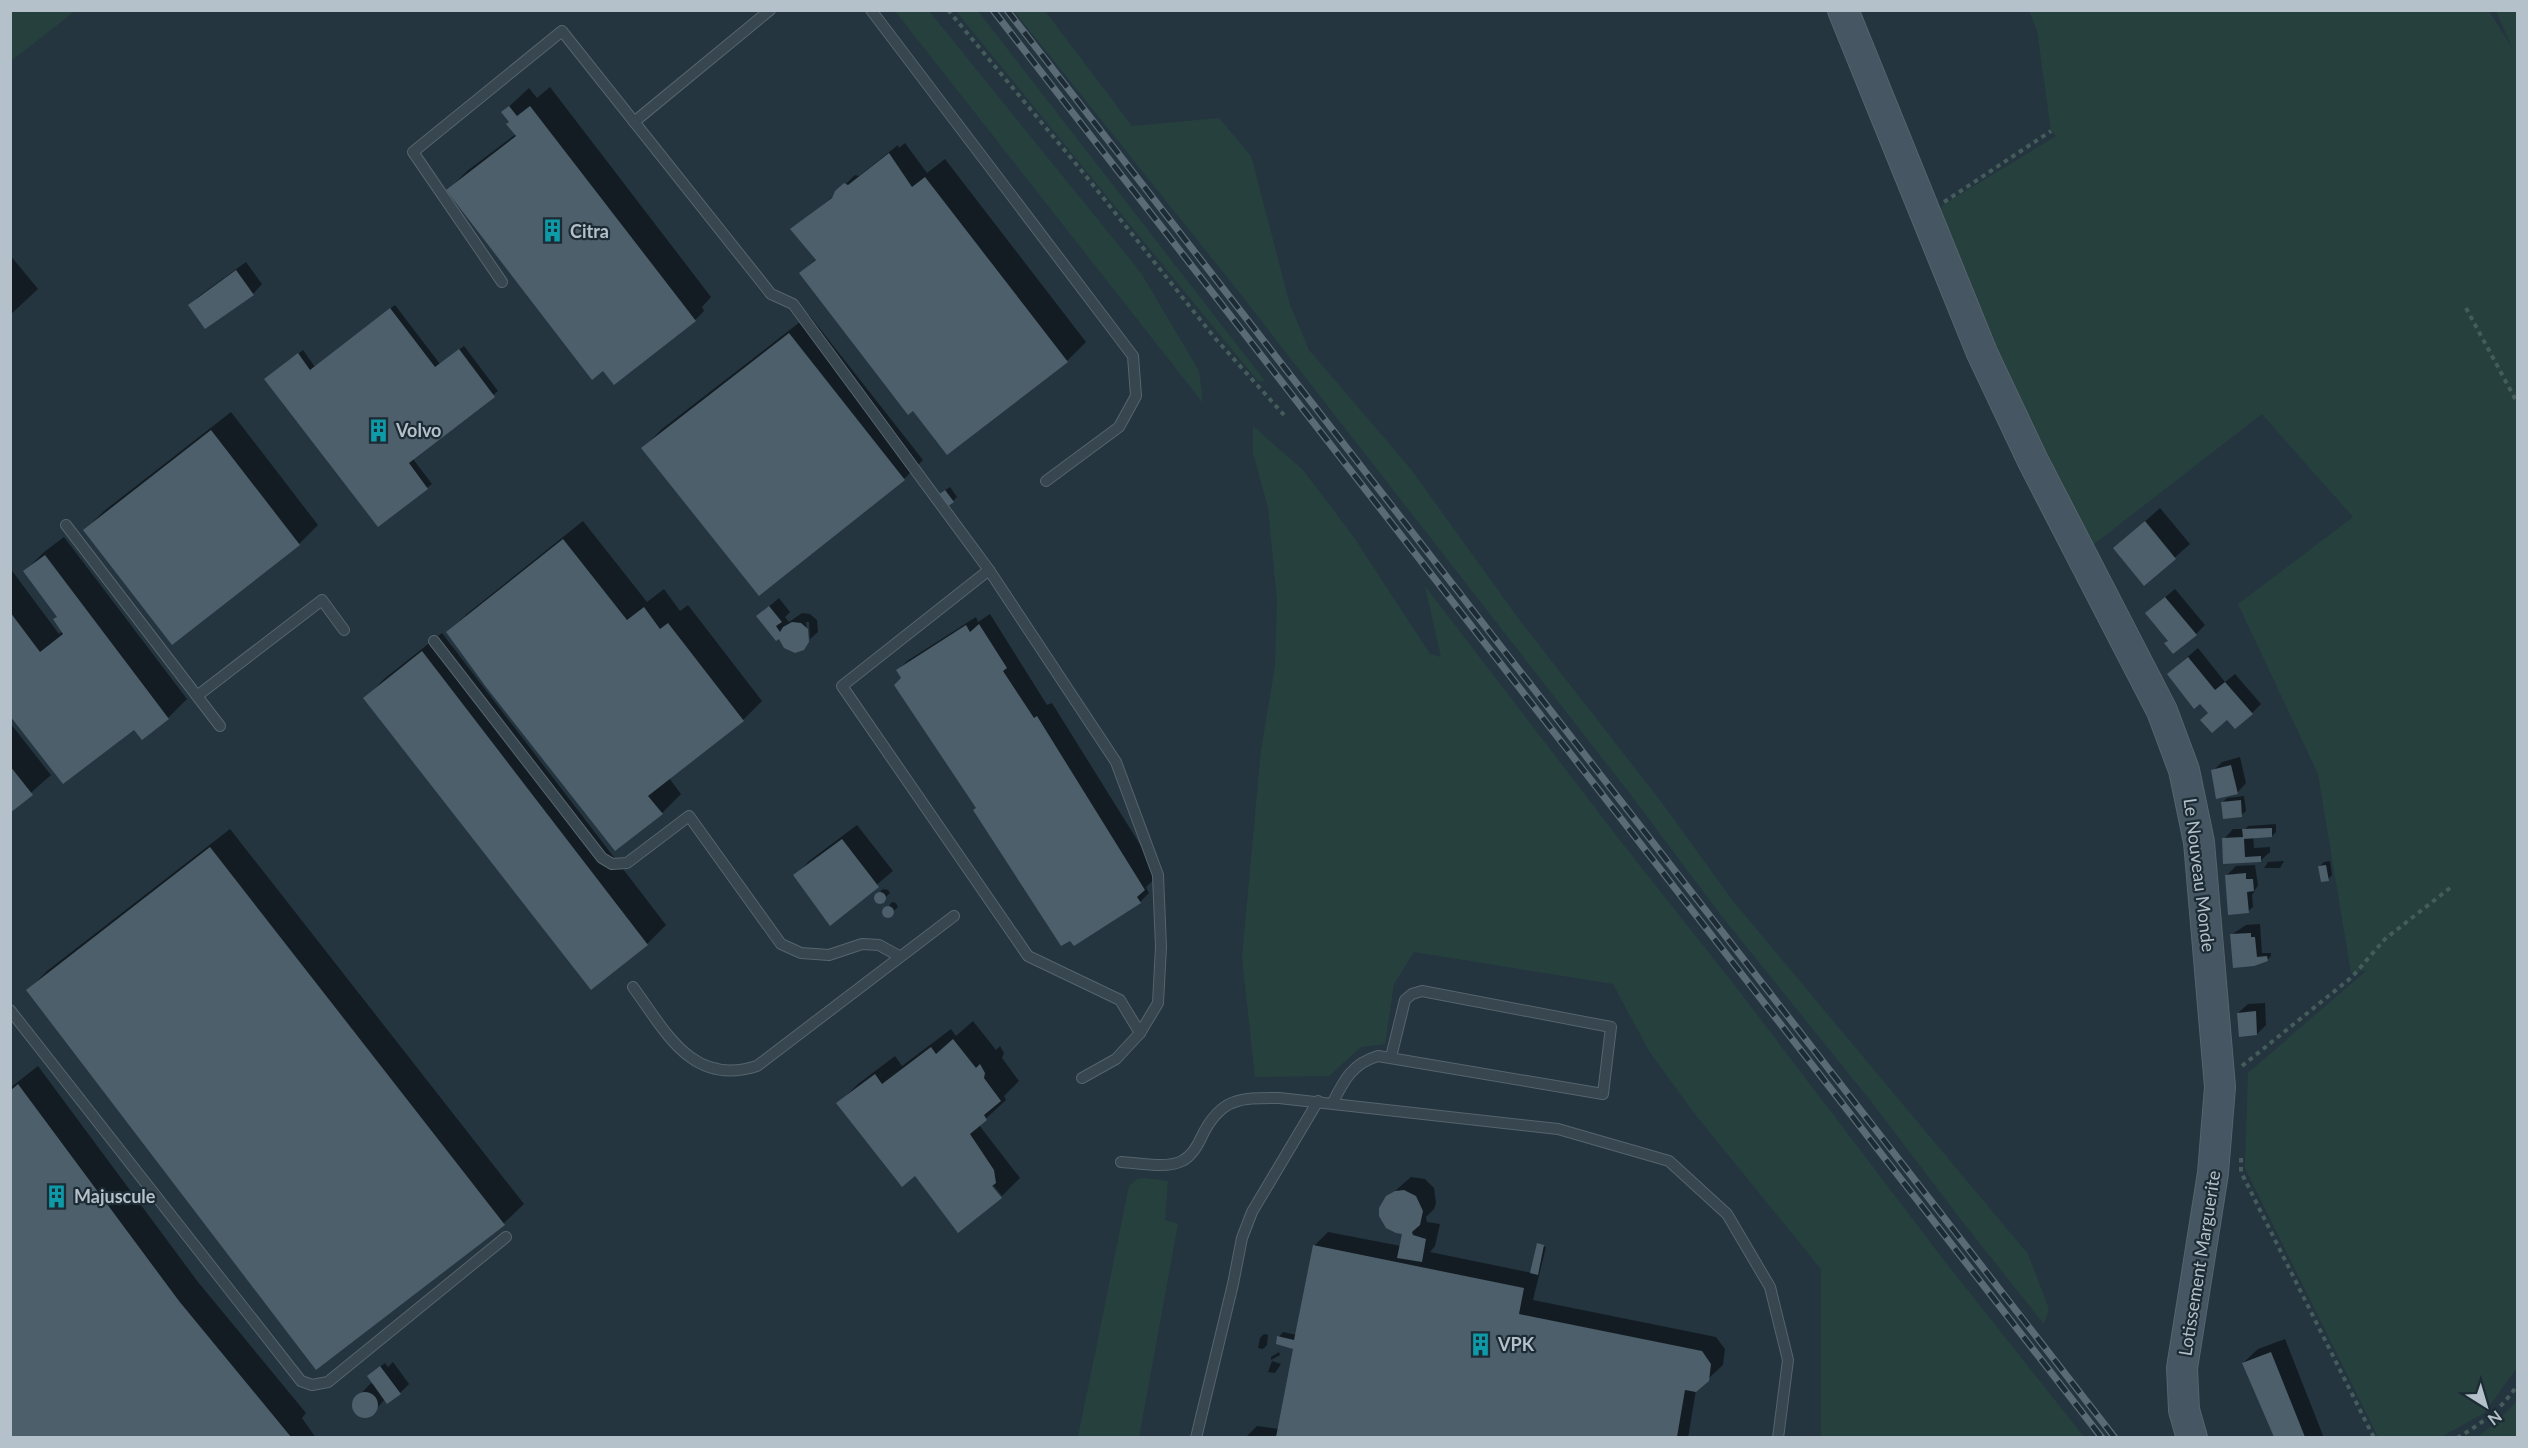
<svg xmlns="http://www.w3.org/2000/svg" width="2528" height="1448" font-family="Lato,sans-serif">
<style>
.green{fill:#26403e}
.shadow{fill:#0007}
.building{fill:#4c5f6b}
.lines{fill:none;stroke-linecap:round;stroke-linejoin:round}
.lane-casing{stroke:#56646d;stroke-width:12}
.secondary-casing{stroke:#56646d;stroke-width:32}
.path{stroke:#445c5a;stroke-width:4;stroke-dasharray:4.5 4.5;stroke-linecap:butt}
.lane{stroke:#38464f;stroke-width:10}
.secondary{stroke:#465662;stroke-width:30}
.rail-casing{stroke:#5a6b76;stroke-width:7}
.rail{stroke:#1d2b34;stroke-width:4.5;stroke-dasharray:14;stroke-linecap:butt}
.labels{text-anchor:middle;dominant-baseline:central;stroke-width:4.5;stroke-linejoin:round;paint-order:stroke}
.poi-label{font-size:18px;font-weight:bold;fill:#b4c1ca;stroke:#1d2b34;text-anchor:start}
.street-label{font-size:18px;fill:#b4c1ca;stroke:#1d2b34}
</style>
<rect width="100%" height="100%" fill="#243540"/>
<g class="green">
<path d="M11,10H75V11L11,61Z"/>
<path d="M895,11H929L1141,273L1199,371L1203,403Z"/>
<path d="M956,11H978L1265,381H1258L1215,329Z"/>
<path d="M1014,11H1045L1132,126L1219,118L1251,156L1290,305L1309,350L1410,468L1518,618L1662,803L1733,901L2028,1254L2049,1309L2044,1324L1962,1221L1870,1100L1720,914L1631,795L1235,287Z"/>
<path d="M2029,11H2489L2512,48L2496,11H2517V1368L2484,1413L2441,1437H2378L2245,1168L2248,1073L2367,970L2351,973L2318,774L2238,604L2353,517L2262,414L2089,548L2025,421L1936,215L1943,205L2056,136L2051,131L2037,30Z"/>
<path d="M1253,426L1303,470L1353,536L1430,654L1441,657L1425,586L1622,843L1736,987L1943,1259L2084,1437H1821V1269L1694,1113L1649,1051L1613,984L1414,952L1394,984L1385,1044L1361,1047L1329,1076L1255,1077L1242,958L1261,750L1275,666L1277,600L1268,508L1253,453Z"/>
<path d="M1145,1178L1168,1181L1165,1220L1178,1224L1139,1437H1078L1129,1186L1137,1179Z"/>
<path d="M2517,1401V1437H2477L2498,1421Z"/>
</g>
<g class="shadow">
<path d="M550,87L711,297L702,307L704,311L695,320L448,190L467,171L516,134L503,112L529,88L537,98Z"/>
<path d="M905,143L927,173L945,159L1086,342L1067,361L801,273L816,259L792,229L835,195L855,175L859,176L898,145L899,148Z"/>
<path d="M10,255L38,289L10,315Z"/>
<path d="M246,262L262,284L253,294L190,305L199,296Z"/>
<path d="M395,305L440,364L464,346L498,391L413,459L432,484L378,525L270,375L303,350L315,367Z"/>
<path d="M809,315L923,460L904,479L759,594L643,448L662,429Z"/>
<path d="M231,412L318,525L299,544L85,530L104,511Z"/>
<path d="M950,487L957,497L953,501L944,491Z"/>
<path d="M2160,508L2190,544L2145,584L2115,548Z"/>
<path d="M583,521L647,602L664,589L680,611L688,605L762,701L743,720L669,778L681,794L662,813L448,632L468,613Z"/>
<path d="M64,537L187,699L168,718L142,738L135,728L10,668V568L59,634L63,631L59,616L25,571L44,552Z"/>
<path d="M2175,589L2205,625L2196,634L2170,640L2157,604Z"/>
<path d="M779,598L790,612L785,617L789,622L802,613L810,614L817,620L818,632L810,639L809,622H806L808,642L780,637L758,616Z"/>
<path d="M990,614L1047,705L1052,703L1159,875L1146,887L1149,893L1140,902L978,807L898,670L907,661L976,617L978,622Z"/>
<path d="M442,633L666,925L647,944L365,699L384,679Z"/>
<path d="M2198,648L2225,682L2235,674L2261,704L2252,713L2227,718L2210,712L2178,665Z"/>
<path d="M10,723L51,775L10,811Z"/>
<path d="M2240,757L2246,783L2237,793L2213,771L2222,762Z"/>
<path d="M2244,796L2246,811L2241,815L2223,802L2227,798Z"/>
<path d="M2276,824V832L2272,836H2253L2254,848L2270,847V852L2260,861L2225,863L2224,839L2233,829H2245L2248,826Z"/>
<path d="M857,825L893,871L830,924L795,876L809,861Z"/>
<path d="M230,829L524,1204L504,1223L317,1368L28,990L47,971Z"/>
<path d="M2284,861L2280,868H2264L2268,862Z"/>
<path d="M2330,861L2332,875L2328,879L2320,866L2324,862Z"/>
<path d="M2255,865L2258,885L2252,895L2253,907L2248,911L2226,876L2236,866Z"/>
<path d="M883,889L888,890L890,893L879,903L876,896Z"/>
<path d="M892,902L896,903L898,907L888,916L884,912Z"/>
<path d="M2260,924L2262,953H2271V956L2267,960L2253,965L2231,935L2246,925Z"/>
<path d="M2265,1003L2266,1025L2257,1034L2238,1013L2248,1004Z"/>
<path d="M973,1021L996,1050L1000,1046L1004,1053L1002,1058L1019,1081L1004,1096L1006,1100L979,1125L1020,1178L1002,1196L993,1185L915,1174L838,1104L858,1084L895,1056L902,1066L951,1029L956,1036Z"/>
<path d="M38,1066L198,1282L306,1413L302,1418L316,1438H10V1088Z"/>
<path d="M1411,1177L1425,1179L1434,1188L1436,1203L1434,1209L1426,1217L1427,1222L1440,1224L1435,1246L1430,1252L1532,1273L1539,1243V1245L1546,1247L1533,1300L1716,1337L1725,1349L1723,1365L1696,1390L1688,1438H1245L1257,1426L1279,1429L1295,1347L1279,1337L1283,1332L1297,1335L1314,1246L1328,1232L1401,1246L1403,1233L1388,1197Z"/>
<path d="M1264,1334L1268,1335L1267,1345L1263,1349L1258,1348L1260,1338Z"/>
<path d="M2285,1339L2324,1438H2275L2243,1363L2258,1349Z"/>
<path d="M1279,1352L1280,1355L1271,1360V1357Z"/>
<path d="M1272,1361L1281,1364L1275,1373L1268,1372Z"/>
<path d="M393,1362L409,1384L400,1393L385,1399L371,1415L362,1416L354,1409V1401L371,1383L374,1384L373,1372L385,1363L388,1367Z"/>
</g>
<g class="building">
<path d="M509,106L517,116L530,106L696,321L614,385L603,371L592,380L446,190L516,136L506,124L509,122L501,112Z"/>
<path d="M889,153L912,187L925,177L1068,362L947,455L913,411L908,415L799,273L816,260L790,229L832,198L835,191L844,183L848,185Z"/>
<path d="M236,270L254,295L205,329L188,305Z"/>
<path d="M390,308L435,367L459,349L495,397L409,463L428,489L378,527L264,379L298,353L310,370Z"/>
<path d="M789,333L905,480L759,596L641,448Z"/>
<path d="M211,430L300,545L172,645L83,530Z"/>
<path d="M945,490L954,502L947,507L938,495Z"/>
<path d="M2145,521L2176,559L2144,586L2113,548Z"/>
<path d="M563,539L627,620L644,607L660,629L668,623L744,721L648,796L663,814L615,851L486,687L446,632Z"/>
<path d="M45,555L169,719L142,740L134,730L63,784L10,716V612L40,652L63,634L53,619L57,617L23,571Z"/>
<path d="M2165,597L2197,635L2173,654L2164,643L2168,641L2145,613Z"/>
<path d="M769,606L782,622L776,626L780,632L783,627L792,622L801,623L808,629L809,642L804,650L795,653L784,648L779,639L776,641L756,616Z"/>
<path d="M979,624L1007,668L1003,671L1034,718L1037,716L1145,890L1137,897L1141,903L1074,946L1070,941L1061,946L973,810L976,808L894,685L901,678L896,670L966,625L970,632Z"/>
<path d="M422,651L648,945L591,990L363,698Z"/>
<path d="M2188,657L2215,690L2225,682L2253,714L2235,729L2227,720L2212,733L2200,720L2208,713L2200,704L2194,709L2167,674Z"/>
<path d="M2231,765L2238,794L2216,799L2211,770Z"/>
<path d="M10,766L33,795L10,813Z"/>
<path d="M2241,800L2242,817L2223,819L2221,802Z"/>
<path d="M2272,828V837L2244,839L2245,857L2261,856V862L2223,864L2222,838L2243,837L2242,829Z"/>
<path d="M842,839L879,887L830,926L793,875Z"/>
<path d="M210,847L505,1225L316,1370L26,990Z"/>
<path d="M2326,865L2329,881L2321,882L2318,866Z"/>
<path d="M2246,873V879H2253L2254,891L2247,892L2249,913L2228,915L2225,875Z"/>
<circle cx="880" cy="898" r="6"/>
<circle cx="888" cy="912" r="6"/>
<path d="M2251,933V937H2255L2257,957L2267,956L2268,961L2254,966L2233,968L2230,934Z"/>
<path d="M2256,1011L2257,1035L2239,1037L2237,1013Z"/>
<path d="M953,1039L976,1068L980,1064L985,1073L984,1078L1001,1101L984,1115L987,1120L970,1134L994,1170L996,1183L992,1186L1002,1198L958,1233L915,1176L902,1187L836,1103L875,1074L882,1084L931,1047L936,1054Z"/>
<path d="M18,1084L179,1301L291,1437H10V1091Z"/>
<path d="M1404,1190L1416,1196L1423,1211L1420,1225L1412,1232L1413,1235L1426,1239L1422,1262L1397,1258L1402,1234L1396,1233L1386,1228L1379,1216V1208L1386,1196L1395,1191Z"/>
<path d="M1537,1243L1544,1245L1538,1275L1530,1273Z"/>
<path d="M1313,1245L1524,1288L1519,1314L1702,1351L1711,1364L1709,1381L1696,1392L1685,1390L1677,1437H1276L1293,1349L1276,1344L1277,1336L1294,1340Z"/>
<path d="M2271,1352L2305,1437H2274L2242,1363Z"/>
<path d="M380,1366L401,1394L387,1404L367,1376Z"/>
<circle cx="365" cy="1405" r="13"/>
</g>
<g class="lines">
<defs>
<g id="lane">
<path d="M871,10L1133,356L1136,396L1119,427L1046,481"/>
<path d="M634,122L770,10"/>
<path d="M502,282L413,152L562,31L771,294L793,304L989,570L1116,762L1158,875L1161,947L1158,1003L1140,1033L1116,1059L1082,1078"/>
<path d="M66,525L220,726"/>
<path d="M989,570L842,686L1028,956L1120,1000L1140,1033"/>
<path d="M434,641L602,858L612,864L627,863L689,816L781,944L801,953L829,955L862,944L879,945L899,956"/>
<path d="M197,696L322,600L344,630"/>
<path d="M633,987C666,1032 692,1087 757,1066L954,916"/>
<path d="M10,1010L301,1381L312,1385L328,1382L506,1237"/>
<path d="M1333,1102C1344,1080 1353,1063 1378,1056L1603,1094L1611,1027L1422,991L1412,994L1405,1000L1391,1057"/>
<path d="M1121,1162C1139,1163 1166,1169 1182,1161C1192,1156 1198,1145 1202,1136C1221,1097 1241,1098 1279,1098L1558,1129L1669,1161L1727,1214L1770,1287L1788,1360L1778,1438"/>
<path d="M1196,1438L1233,1284L1242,1238L1252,1212L1318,1101"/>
</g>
<path id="secondary" d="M1843,10L1982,353L2033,461L2162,711L2184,770L2199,842L2220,1087L2213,1173L2182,1368L2184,1410L2192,1438"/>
</defs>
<use href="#lane" class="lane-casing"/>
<use href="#secondary" class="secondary-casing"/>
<g class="path">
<path d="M948,10L1081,170L1214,337L1284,415"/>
<path d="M1944,202L2051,131"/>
<path d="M2466,308L2518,404"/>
<path d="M2242,1066L2352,977L2385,939L2450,888"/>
<path d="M2241,1158V1172L2374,1438"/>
<path d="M2457,1438C2481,1424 2502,1409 2518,1384"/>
</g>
<use href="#lane" class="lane"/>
<use href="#secondary" class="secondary"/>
<defs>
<g id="rail">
<path d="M993,10L2102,1438"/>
<path d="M1007,10L2115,1438"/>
</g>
</defs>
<use href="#rail" class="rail-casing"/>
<use href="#rail" class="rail"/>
</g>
<defs>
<symbol id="building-bare" viewBox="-9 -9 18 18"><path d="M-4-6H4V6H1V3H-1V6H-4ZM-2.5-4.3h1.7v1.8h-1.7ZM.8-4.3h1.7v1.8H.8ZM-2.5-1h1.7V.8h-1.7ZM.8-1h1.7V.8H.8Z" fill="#0f9aa8" stroke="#1d2b34" stroke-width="2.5" paint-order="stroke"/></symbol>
</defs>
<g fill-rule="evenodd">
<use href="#building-bare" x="536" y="214" width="33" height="33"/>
<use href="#building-bare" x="362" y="414" width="33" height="33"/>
<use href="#building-bare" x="40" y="1180" width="33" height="33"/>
<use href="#building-bare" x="1464" y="1328" width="33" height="33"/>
</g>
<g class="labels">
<g class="poi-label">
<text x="570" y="231">Citra</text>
<text x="396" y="430">Volvo</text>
<text x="74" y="1196">Majuscule</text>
<text x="1498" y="1344">VPK</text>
</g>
<g class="street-label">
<text transform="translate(2200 875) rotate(83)">Le Nouveau Monde</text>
<text transform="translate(2199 1263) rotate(-81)">Lotissement Marguerite</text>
</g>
</g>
<rect width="2528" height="1448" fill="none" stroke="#b4c1ca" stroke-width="24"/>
<g transform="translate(2486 1406) rotate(143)" stroke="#1d2b34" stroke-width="4.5" paint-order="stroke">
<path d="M0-4.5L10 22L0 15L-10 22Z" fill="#b4c1ca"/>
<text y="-9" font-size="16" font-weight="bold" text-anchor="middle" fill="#b4c1ca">N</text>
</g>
</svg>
